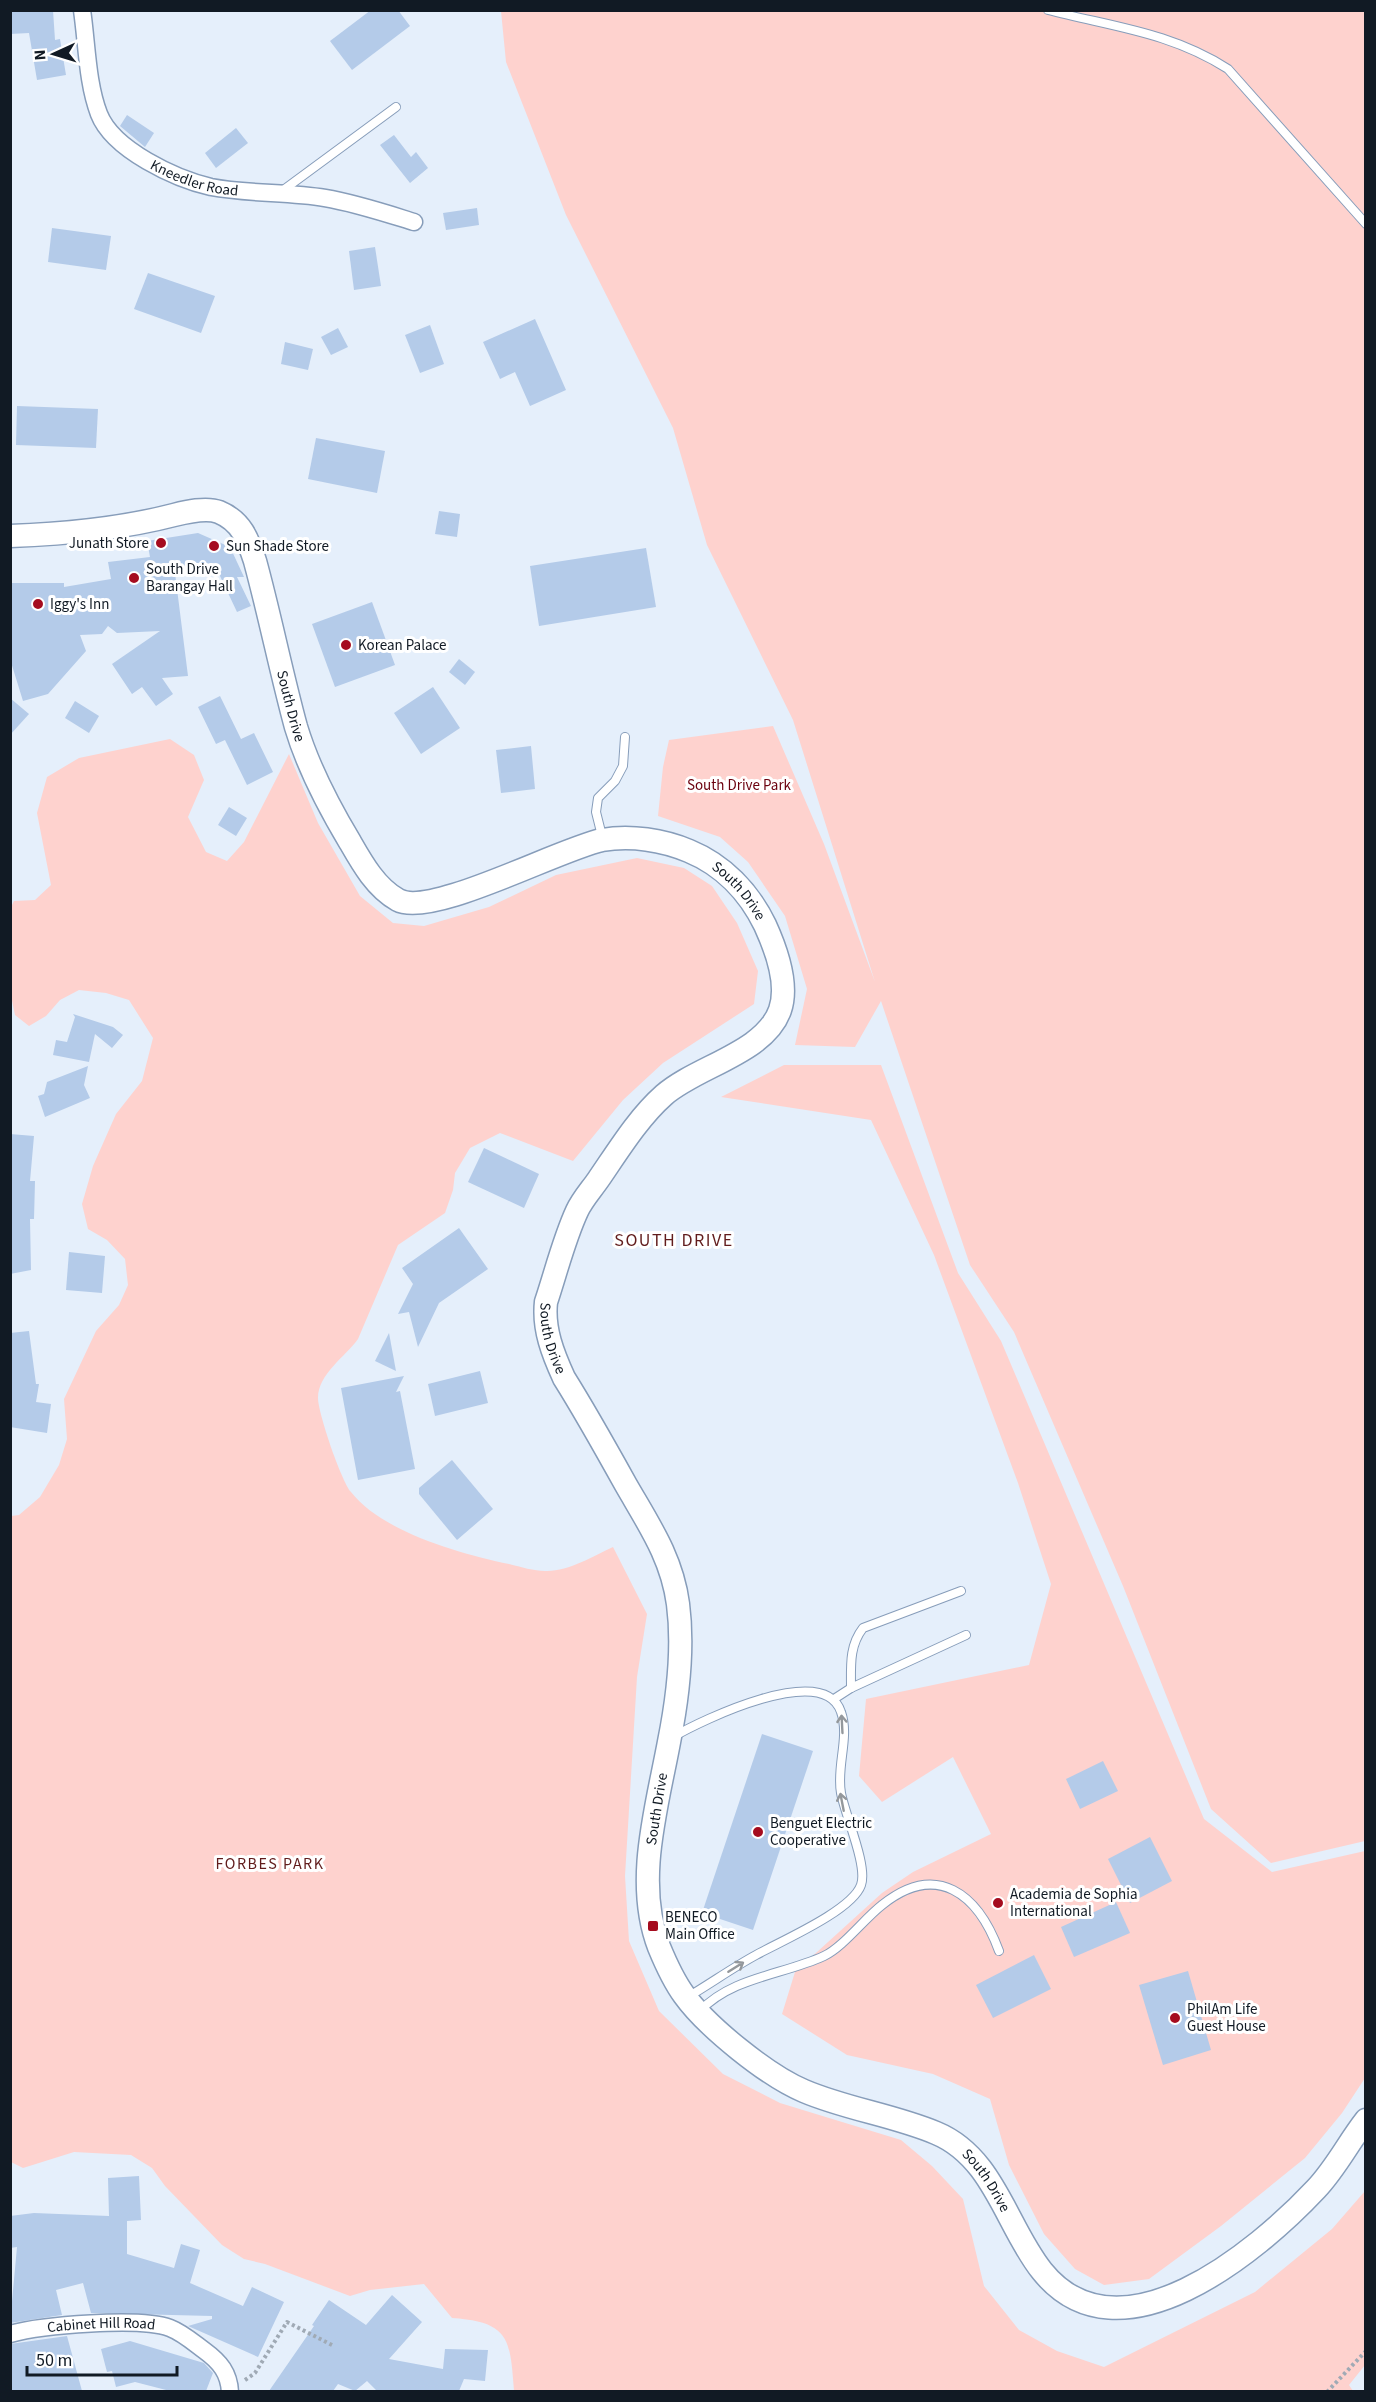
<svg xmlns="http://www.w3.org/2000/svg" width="1376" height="2402" font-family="'Source Sans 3',sans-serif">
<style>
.green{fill:#fed2ce}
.building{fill:#b4cbe9}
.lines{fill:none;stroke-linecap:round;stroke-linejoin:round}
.lane-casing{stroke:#879dba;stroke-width:10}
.street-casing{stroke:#879dba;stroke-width:19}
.secondary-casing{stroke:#879dba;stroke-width:25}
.path{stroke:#a0aab5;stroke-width:4;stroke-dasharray:3 3;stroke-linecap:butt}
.lane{stroke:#fff;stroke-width:8}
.street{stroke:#fff;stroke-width:16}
.secondary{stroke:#fff;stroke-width:22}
.oneway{stroke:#94989c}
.poi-dot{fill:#a50c1f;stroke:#fff;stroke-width:2}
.labels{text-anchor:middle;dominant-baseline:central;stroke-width:6;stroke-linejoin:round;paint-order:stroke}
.street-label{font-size:15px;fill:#111a24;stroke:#fff}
.poi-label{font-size:15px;fill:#111a24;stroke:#fff;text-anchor:start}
.park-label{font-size:15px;fill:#6b010e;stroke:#fff}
.neighbourhood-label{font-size:16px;letter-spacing:1.5px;fill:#611c1c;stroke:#fff}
.quarter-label{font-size:18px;letter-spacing:1.5px;fill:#611c1c;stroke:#fff}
</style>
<rect width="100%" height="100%" fill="#e5effb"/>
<g class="green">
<path d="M501,11H1365V1841L1271,1863L1211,1809L1123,1586L1014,1332L970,1265L881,1001L855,1047L795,1045L807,989L785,916L748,862L720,837L658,816L663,767L669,740L773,726L824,844L875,982L793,720L707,545L673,428L566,215L506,62Z"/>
<path d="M170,739L194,755L204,780L188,817L206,852L227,861L244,842L289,754L318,823L360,896L393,923L424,926L489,907L556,875L637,858L684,868L712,886L737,923L758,971L754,1004L663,1063L623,1100L573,1161L500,1133L470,1148L455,1173L453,1190L445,1213L398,1245L358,1339C346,1356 318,1374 318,1398C318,1413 341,1480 351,1492C382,1532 461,1554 509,1564C521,1567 534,1571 545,1571C568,1572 593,1556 613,1547L647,1614L637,1677L625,1876L629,1941L659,2011L723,2074L780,2103L901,2140L932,2166L963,2199L984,2286L1019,2330L1057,2351L1104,2367L1255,2292L1332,2229L1365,2191V2365L1349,2385L1353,2391H514C510,2339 510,2322 452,2318L424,2284L370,2290L350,2296L265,2264L244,2259L222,2245L165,2186L152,2168L131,2155L74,2152L23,2168L11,2162V1516L19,1515L40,1497L59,1465L67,1439L64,1399L96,1331L119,1305L128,1285L125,1259L107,1240L88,1229L82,1204L93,1166L116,1114L142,1081L153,1038L129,1000L106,993L79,990L60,1000L46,1016L29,1026L15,1015L10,991L11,907L14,901L35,900L51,885L37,813L47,777L79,758Z"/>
<path d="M784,1065H881L958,1273L1001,1341L1204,1819L1272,1872L1365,1851V2078L1342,2113L1305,2158L1221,2226L1149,2279L1104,2285L1075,2269L1044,2234L1009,2165L990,2099L933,2074L847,2055L782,2014L795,1972L882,1893L913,1872L991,1834L953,1757L882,1802L859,1776L866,1699L1029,1665L1051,1584L1018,1483L934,1255L871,1120L721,1097Z"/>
</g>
<g class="building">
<path d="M10,10H53L55,40L60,39L66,75L37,80L29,33L10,34Z"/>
<path d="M371,10H398L410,26L352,70L330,41Z"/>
<path d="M127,115L154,133L145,147L120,126Z"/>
<path d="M236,128L248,143L216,168L205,153Z"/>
<path d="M394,135L411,157L416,152L428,168L410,183L380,145Z"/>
<path d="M477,208L479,225L446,230L443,213Z"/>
<path d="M52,228L111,236L106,270L48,262Z"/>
<path d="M375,247L381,286L354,290L349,251Z"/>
<path d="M148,273L215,296L201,333L134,309Z"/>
<path d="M535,319L566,390L530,406L515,372L500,379L483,342Z"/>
<path d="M430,325L444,364L420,373L405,335Z"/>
<path d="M338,328L348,347L331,355L321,337Z"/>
<path d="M285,342L313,349L308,370L281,364Z"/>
<path d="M17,406L98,409L96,448L16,445Z"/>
<path d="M316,438L385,451L377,493L308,479Z"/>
<path d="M439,511L460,514L457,537L435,534Z"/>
<path d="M198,533L230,547L244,577H237L251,606L237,612L220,576L175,573L188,676L162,678L173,694L156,706L142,687L132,694L112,664L160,631L117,633L108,626L102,634L80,635L86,651L48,694L23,701L10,659V583H64V587L111,579L108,562L150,557L147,541Z"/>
<path d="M646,548L656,607L539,626L530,566Z"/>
<path d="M372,602L395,665L335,687L312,624Z"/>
<path d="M459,659L475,672L465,685L449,672Z"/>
<path d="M433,687L460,728L421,754L394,713Z"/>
<path d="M220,696L241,739L254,733L273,772L247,785L225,740L216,744L198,707Z"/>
<path d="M10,698L29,714L10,735Z"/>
<path d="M75,701L99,716L89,733L65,718Z"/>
<path d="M531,746L535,789L501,793L496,750Z"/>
<path d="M229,807L247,818L236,836L218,825Z"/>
<path d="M73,1014L113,1027L123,1035L112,1048L95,1034L89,1062L53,1055L56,1040L67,1042L75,1017Z"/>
<path d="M88,1066L84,1085L90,1098L45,1117L38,1096L44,1094L47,1082Z"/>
<path d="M10,1134L34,1136L30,1181H35L34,1219H30L31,1270L10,1274Z"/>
<path d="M484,1148L539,1174L524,1208L468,1182Z"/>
<path d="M459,1228L488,1269L439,1303L418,1347L409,1312L398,1314L413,1284L402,1268Z"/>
<path d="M69,1252L105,1256L102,1293L66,1290Z"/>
<path d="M29,1331L36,1384H39L36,1402L51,1404L47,1433L10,1427V1333Z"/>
<path d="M389,1333L396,1371L375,1361Z"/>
<path d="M480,1371L488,1403L435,1416L428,1384Z"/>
<path d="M404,1376L396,1392L400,1391L415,1469L358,1480L341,1388Z"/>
<path d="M452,1460L493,1509L457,1540L419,1494V1488Z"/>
<path d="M762,1734L813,1751L753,1930L702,1913Z"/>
<path d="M1103,1761L1118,1791L1080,1809L1066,1779Z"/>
<path d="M1150,1837L1172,1881L1130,1903L1108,1859Z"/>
<path d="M1116,1902L1130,1933L1074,1957L1061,1927Z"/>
<path d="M1034,1955L1051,1989L993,2018L976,1985Z"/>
<path d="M1188,1971L1211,2050L1163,2065L1139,1985Z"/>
<path d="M139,2176L141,2220L127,2221V2254L174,2268L181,2244L200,2250L190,2283L243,2306L252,2287L284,2302L258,2357L188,2326L212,2319V2316L91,2313L83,2283L56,2290L62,2315L10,2323L17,2247L10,2248V2216L34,2213L109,2216L108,2178Z"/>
<path d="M392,2295L422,2322L389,2359L443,2369L445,2349L488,2350L485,2381L464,2379L459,2391H377L367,2381L355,2391L338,2384L333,2391H269L314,2326L312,2325L329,2300L366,2325Z"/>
<path d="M67,2336L82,2391H10V2344Z"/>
<path d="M130,2341L204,2363L213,2373L206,2391H170L135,2382L116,2387L112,2371L107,2372L101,2349Z"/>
</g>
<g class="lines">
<defs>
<g id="lane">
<path d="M1048,10C1113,27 1170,32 1228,69L1366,224"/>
<path d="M282,191L396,107"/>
<path d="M603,840L596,812L598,798L615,781L623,766L625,737"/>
<path d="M851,1688C851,1666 849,1646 863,1628L961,1591"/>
<path d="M834,1699L851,1688L966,1635"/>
<path d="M673,1737C702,1720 824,1661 841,1712C850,1737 836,1767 841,1793C845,1815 868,1866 861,1885C852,1911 779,1942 756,1955C732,1968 710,1984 686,1998"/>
<path d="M700,2011C732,1977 783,1975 824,1956C843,1947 864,1919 882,1905C937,1861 978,1894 999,1951"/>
</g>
<g id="street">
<path id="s1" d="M82,10C87,44 87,83 99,114C113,150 176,179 211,187C248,194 288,192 325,198C355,203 385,213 414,222"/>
<path id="s2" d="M10,2334C42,2325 140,2317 170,2328C183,2333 194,2343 205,2351C220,2362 229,2373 230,2392"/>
</g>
<g id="secondary">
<path id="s3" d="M10,536C66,534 120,529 174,515C186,512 206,507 219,512C241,521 248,539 255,561C270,616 281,672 296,727C308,767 329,807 350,842C362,863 376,888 398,900C431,918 559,849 602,840C631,835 663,840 689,851C723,865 749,892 765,925C776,949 789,984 780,1010C765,1053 697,1066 664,1095C638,1118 618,1151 598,1180C591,1190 582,1200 577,1211C564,1239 556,1272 546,1302C543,1329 553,1354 564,1378C586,1413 606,1449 626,1485C649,1525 672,1558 678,1604C684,1650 678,1697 669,1742C657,1807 634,1882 659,1947C666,1964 673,1980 684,1995C707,2027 768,2076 804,2091C846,2109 893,2115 936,2133C994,2157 1006,2226 1042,2271C1119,2367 1257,2252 1316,2189C1336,2168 1348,2143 1366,2120"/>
</g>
</defs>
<use href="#lane" class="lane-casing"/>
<use href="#street" class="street-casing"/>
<use href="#secondary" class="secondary-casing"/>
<g class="path">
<path d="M245,2380L255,2373L287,2322L332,2345"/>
<path d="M1327,2392L1366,2351"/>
</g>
<use href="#lane" class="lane"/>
<use href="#street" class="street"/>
<use href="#secondary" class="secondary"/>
</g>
<defs><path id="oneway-shaft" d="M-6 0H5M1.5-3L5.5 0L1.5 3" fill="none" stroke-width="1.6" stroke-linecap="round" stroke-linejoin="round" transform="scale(1.5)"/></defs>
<g class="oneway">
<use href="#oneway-shaft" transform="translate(842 1724) rotate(-93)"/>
<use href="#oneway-shaft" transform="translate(842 1802) rotate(-101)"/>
<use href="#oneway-shaft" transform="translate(736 1967) rotate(-32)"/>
</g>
<g class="poi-dot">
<circle cx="161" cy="543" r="6"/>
<circle cx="214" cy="546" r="6"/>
<circle cx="134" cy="578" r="6"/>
<circle cx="38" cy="604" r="6"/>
<circle cx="346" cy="645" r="6"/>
<circle cx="758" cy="1832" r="6"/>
<circle cx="998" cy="1903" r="6"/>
<rect x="647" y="1920" width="12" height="12" rx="3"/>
<circle cx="1175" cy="2018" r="6"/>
</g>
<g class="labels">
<g class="street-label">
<text stroke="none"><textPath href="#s1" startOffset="225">Kneedler Road</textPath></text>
<text stroke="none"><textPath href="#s3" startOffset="424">South Drive</textPath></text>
<text stroke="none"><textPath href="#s3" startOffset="1018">South Drive</textPath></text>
<text stroke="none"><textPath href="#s3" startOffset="1575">South Drive</textPath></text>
<text transform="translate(657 1809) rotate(-81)">South Drive</text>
<text stroke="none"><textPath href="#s3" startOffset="2637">South Drive</textPath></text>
<text stroke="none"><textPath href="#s2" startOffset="92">Cabinet Hill Road</textPath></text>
</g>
<g class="poi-label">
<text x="149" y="543" text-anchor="end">Junath Store</text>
<text x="226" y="546">Sun Shade Store</text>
<text x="146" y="569">South Drive<tspan x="146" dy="17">Barangay Hall</tspan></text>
<text x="50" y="604">Iggy's Inn</text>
<text x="358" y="645">Korean Palace</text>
<text x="770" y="1823">Benguet Electric<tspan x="770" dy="17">Cooperative</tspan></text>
<text x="1010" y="1894">Academia de Sophia<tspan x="1010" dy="17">International</tspan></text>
<text x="665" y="1917">BENECO<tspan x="665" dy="17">Main Office</tspan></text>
<text x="1187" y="2009">PhilAm Life<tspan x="1187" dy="17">Guest House</tspan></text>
</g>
<g class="park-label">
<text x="739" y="785">South Drive Park</text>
</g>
<g class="neighbourhood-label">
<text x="270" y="1864">FORBES PARK</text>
</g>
<g class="quarter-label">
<text x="674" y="1240">SOUTH DRIVE</text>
</g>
</g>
<rect width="1376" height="2402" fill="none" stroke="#111a24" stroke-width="24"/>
<g transform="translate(54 54) rotate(266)" stroke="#ffffff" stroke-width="4.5" paint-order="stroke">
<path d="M0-4.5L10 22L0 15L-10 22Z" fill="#111a24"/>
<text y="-9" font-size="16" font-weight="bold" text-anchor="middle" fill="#111a24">N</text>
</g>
<path d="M27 2366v9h150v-9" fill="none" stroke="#111a24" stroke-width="3"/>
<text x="36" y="2366" font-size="18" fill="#111a24" stroke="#ffffff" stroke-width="4.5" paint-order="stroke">50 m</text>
</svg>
